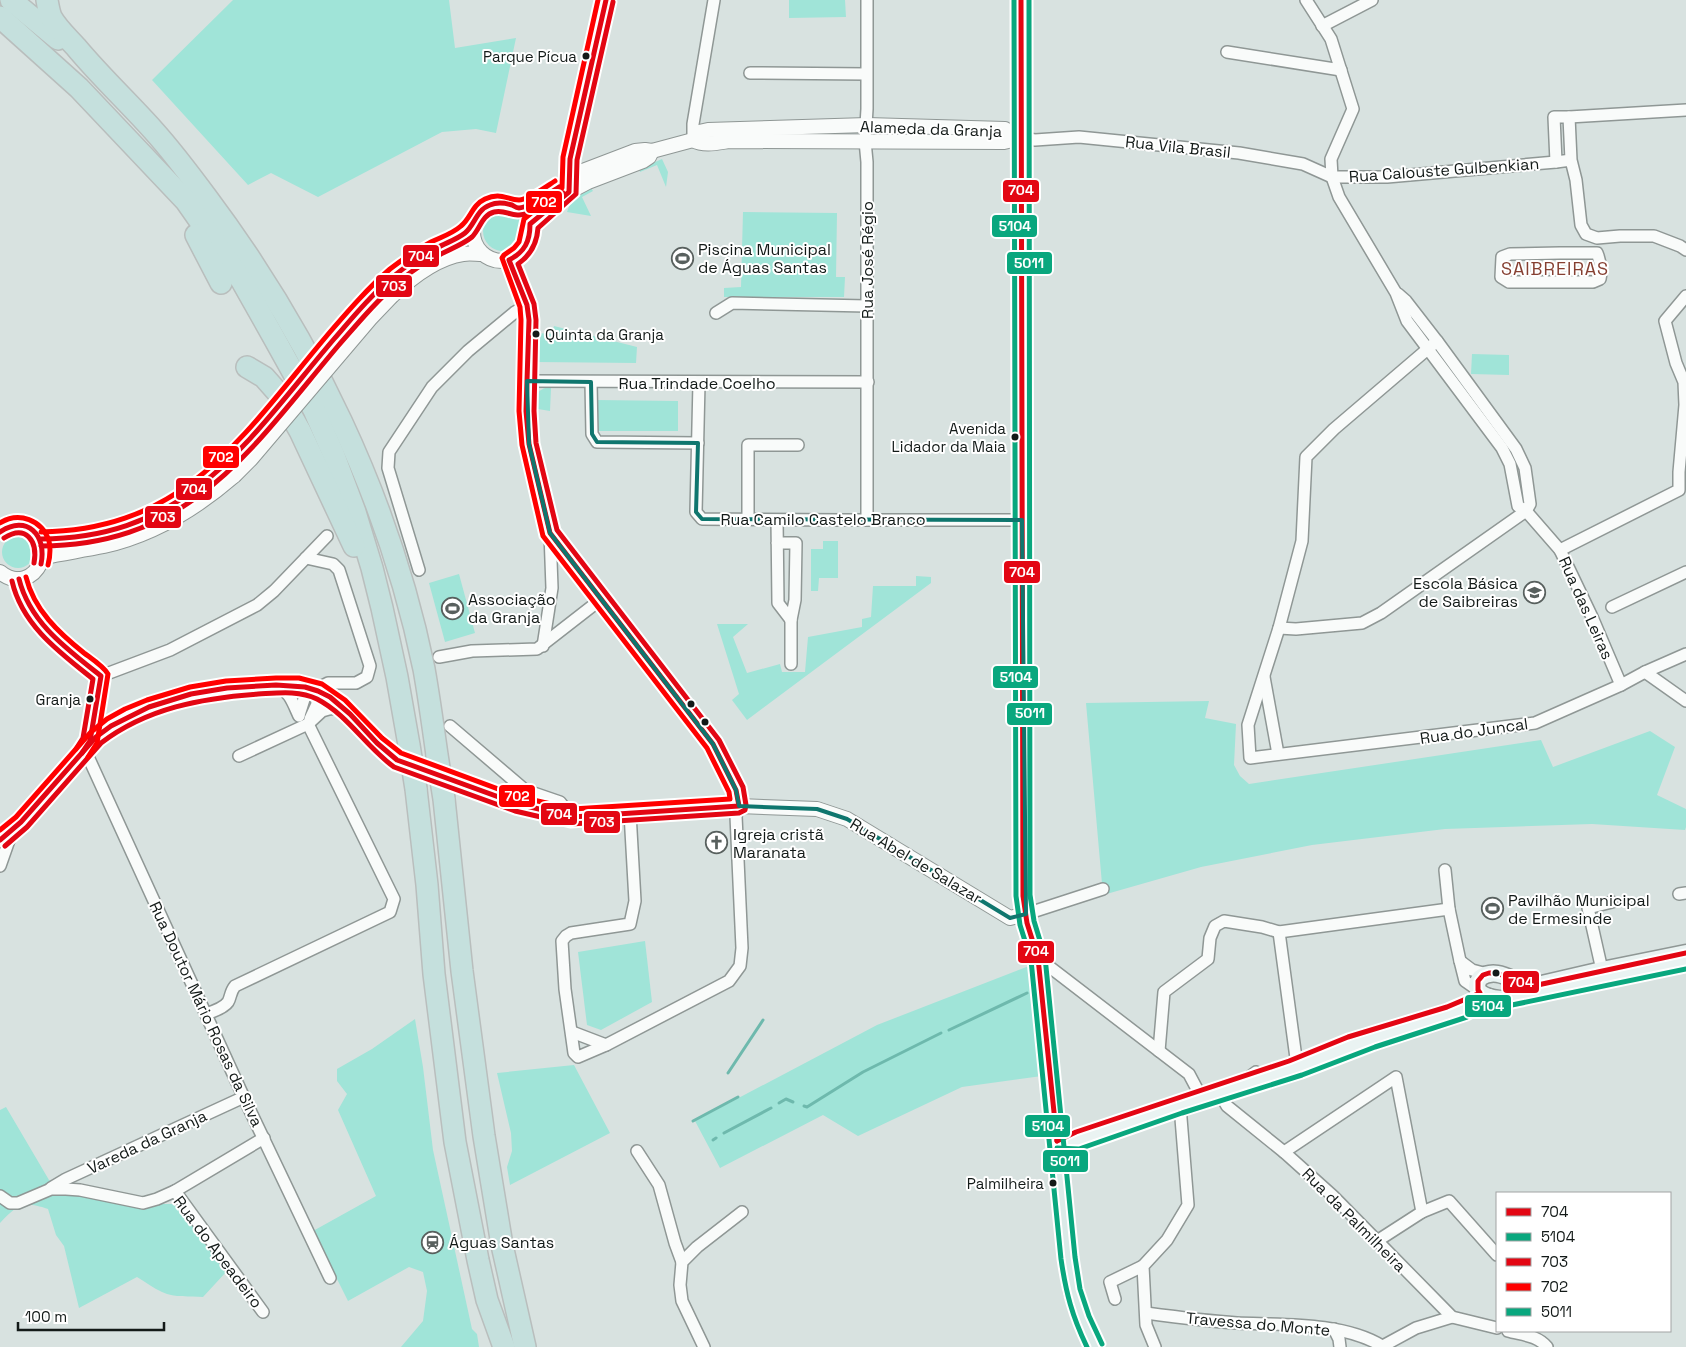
<svg xmlns="http://www.w3.org/2000/svg" width="1686" height="1347" font-family="'Space Grotesk',sans-serif">
<style>
.green{fill:#a0e4d8}
.lines{fill:none;stroke-linecap:round;stroke-linejoin:round}
.stream{stroke:#6eb9ad;stroke-width:3}
.minor-casing{stroke:#8f9795;stroke-width:14}
.tertiary-casing{stroke:#8f9795;stroke-width:16}
.secondary-casing{stroke:#8f9795;stroke-width:19}
.primary-casing{stroke:#b9bebd;stroke-width:21}
.motorway-casing{stroke:#b9bebd;stroke-width:24}
.minor{stroke:#f9fbfa;stroke-width:11}
.tertiary{stroke:#f9fbfa;stroke-width:14}
.secondary{stroke:#eaf3f2;stroke-width:16}
.primary{stroke:#dbeae8;stroke-width:19}
.motorway{stroke:#c5e0dd;stroke-width:21}
.tertiary-bridge-casing{stroke:#8f9795;stroke-width:16;stroke-linecap:butt}
.motorway-bridge-casing{stroke:#b9bebd;stroke-width:24;stroke-linecap:butt}
.tertiary-bridge{stroke:#f9fbfa;stroke-width:14}
.motorway-bridge{stroke:#c5e0dd;stroke-width:21}
.bus-1-casing{stroke:#fff;stroke-width:9}
.bus-2-casing{stroke:#fff;stroke-width:9}
.bus-3-casing{stroke:#fff;stroke-width:9}
.bus-4-casing{stroke:#fff;stroke-width:9}
.bus-5-casing{stroke:#fff;stroke-width:9}
.bus-1{stroke:#e30613;stroke-width:5}
.bus-2{stroke:#09a77e;stroke-width:5}
.bus-3{stroke:#e30613;stroke-width:5}
.bus-4{stroke:#f00;stroke-width:5}
.bus-5{stroke:#09a77e;stroke-width:5}
.marked{fill:none;stroke:#0f766e;stroke-width:4;stroke-linejoin:round}
.bus-dot{fill:#131a18;stroke:#fff;stroke-width:2}
.labels{text-anchor:middle;dominant-baseline:central;stroke-width:4;stroke-linejoin:round;paint-order:stroke}
.bus-label{font-size:15px;fill:#131a18;stroke:#fff;text-anchor:end}
.street-label{font-size:16px;fill:#131a18;stroke:#fff}
.poi-label{font-size:16px;fill:#131a18;stroke:#fff;text-anchor:start}
.neighbourhood-label{font-size:18px;letter-spacing:1px;fill:#853f31;stroke:#fff}
.line-badge{stroke:#fff;stroke-width:2}
.badge-label{font-size:14px;text-anchor:middle;font-weight:bold;fill:#fff}
</style>
<rect width="100%" height="100%" fill="#d8e2e0"/>
<g class="green">
<path d="M233,0H449L455,48L516,38L496,133L476,129L442,132L318,197L271,173L248,185L152,80Z"/>
<path d="M789,0H845L846,17L789,18Z"/>
<path d="M662,159L668,172L666,187L657,165L640,172L639,169Z"/>
<path d="M591,188L593,191L582,197L591,216L567,212L571,201Z"/>
<circle cx="503" cy="231" r="20"/>
<path d="M743,212L837,213L836,277H845L844,297H724V288L741,287Z"/>
<path d="M554,326L637,347L636,363L536,362L538,333L552,334Z"/>
<path d="M1472,354L1509,355V375L1471,374Z"/>
<path d="M548,387L551,388L550,411L532,408C533,396 536,391 548,387Z"/>
<path d="M596,400L678,401V431H596Z"/>
<circle cx="18" cy="552" r="16"/>
<path d="M823,541H838V578H819L818,591H811V549H823Z"/>
<path d="M459,574L475,633L445,642L429,583Z"/>
<path d="M916,576L931,577V583L747,720L732,700L739,694L717,624H748L733,637L747,673L780,664L782,672H805L808,637L862,627V619L871,617L873,586H916Z"/>
<path d="M1209,701L1205,718L1236,724L1234,765L1240,776L1249,784L1541,740L1553,767L1650,731L1675,747L1657,795L1686,809V827L1685,830L1592,824L1445,829L1312,845L1201,867L1103,895L1086,703Z"/>
<path d="M645,941L652,1002L601,1030L587,1025L578,952Z"/>
<path d="M1029,966L1042,1076L962,1087L858,1136L823,1115L720,1168L695,1121L877,1025Z"/>
<path d="M415,1019L423,1067L433,1150L472,1329L477,1334L479,1347H401L423,1321L427,1291L423,1272L409,1267L348,1301L313,1231L376,1196L338,1110L347,1094L337,1081V1069L372,1049Z"/>
<path d="M574,1065L610,1133L510,1185L507,1167L512,1151L511,1133L497,1073Z"/>
<path d="M6,1107L49,1180L90,1194L148,1204H172L189,1215L227,1271L203,1297C190,1296 175,1298 162,1292C153,1288 146,1282 137,1277L79,1308L64,1246L56,1235L48,1209C23,1201 18,1204 0,1223V1110Z"/>
</g>
<g class="lines">
<g class="stream">
<path d="M949,1030L1027,993"/>
<path d="M728,1073L763,1020"/>
<path d="M779,1103L786,1099L793,1102"/>
<path d="M804,1106L807,1107L863,1072L941,1033"/>
<path d="M693,1121L738,1097"/>
<path d="M724,1133L771,1108"/>
<path d="M713,1140L716,1138"/>
</g>
<defs>
<g id="minor">
<path d="M867,0V109L865,141L867,162V520"/>
<path d="M1306,0L1331,39L1353,109L1331,159L1332,177L1339,197L1396,293L1407,321L1502,448L1510,464L1518,506L1526,511L1560,550L1592,617L1621,685"/>
<path d="M1322,26L1372,0"/>
<path d="M1227,52L1341,70"/>
<path d="M750,73L866,74"/>
<path d="M1569,117L1686,110"/>
<path d="M1021,138L1035,140L1079,137L1239,153L1303,164L1332,177H1387L1556,162"/>
<path d="M693,140V124L714,0"/>
<path d="M1571,160L1556,162L1554,117H1569L1571,160L1576,180L1581,225L1586,234L1597,238L1620,236H1654L1680,246L1686,250"/>
<path d="M569,187L570,159L606,0"/>
<path d="M1560,253H1597C1601,263 1602,270 1600,279L1593,282H1509L1501,277L1502,257L1510,254Z"/>
<path d="M509,260L527,305L529,320L526,411L529,444L550,533L713,744L736,790L739,806L736,816L742,948L740,966L729,981L606,1045L578,1057L574,1053L565,989L562,941L566,936L571,933L630,924L635,901L630,813"/>
<path d="M716,313L732,303L867,306"/>
<path d="M1437,341L1334,429L1306,457L1302,541L1279,628L1248,725L1250,758L1535,723L1621,685L1645,672L1686,654"/>
<path d="M527,381L868,382"/>
<path d="M591,382L592,434L597,442L698,443"/>
<path d="M699,383L696,512L702,519L842,520H1022"/>
<path d="M748,519V445H798"/>
<path d="M777,520L778,603L791,620L795,600L796,543H777"/>
<path d="M1560,550L1679,490V472L1685,405L1684,382L1676,363L1665,321L1686,296"/>
<path d="M419,570L388,468L389,452L432,387L468,351L515,312L527,305"/>
<path d="M1612,607L1686,572"/>
<path d="M791,620V664"/>
<path d="M1279,628L1296,629L1362,623L1381,613L1526,511L1530,504L1525,468L1516,449L1437,341L1406,301L1398,294"/>
<path d="M543,646L552,588L550,533"/>
<path d="M439,657L472,651L537,649L600,600"/>
<path d="M1645,672L1686,701"/>
<path d="M101,676L170,650L257,605L274,591L327,536"/>
<path d="M1264,677L1278,754"/>
<path d="M278,685C291,695 292,701 299,716"/>
<path d="M299,715L305,696L309,693L328,683H356L367,677L370,666L339,570L333,564L306,558"/>
<path d="M310,719L317,704L316,690"/>
<path d="M450,726L525,790L560,802L572,817"/>
<path d="M85,750L245,1100L330,1278"/>
<path d="M239,756L308,724L322,711L329,709L344,707"/>
<path d="M0,866L13,829"/>
<path d="M1445,870L1449,909L1460,961"/>
<path d="M1679,894L1686,893"/>
<path d="M1026,914L1103,889"/>
<path d="M1279,932L1296,1058"/>
<path d="M1038,958L1189,1074L1198,1091"/>
<path d="M1602,970L1588,908L1612,902"/>
<path d="M1478,990L1465,981L1460,961L1472,970L1487,974"/>
<path d="M206,1014C212,1012 224,1008 228,1002C231,997 230,992 235,986L390,912L394,899L308,724"/>
<path d="M572,1032L606,1045"/>
<path d="M1159,1051L1164,992L1208,959L1210,938L1215,926L1224,921L1262,927L1279,932L1449,909"/>
<path d="M1240,1081L1248,1078L1256,1072"/>
<path d="M1224,1089L1220,1094L1227,1106L1284,1152L1333,1196L1452,1317L1497,1328"/>
<path d="M637,1151L659,1185L675,1243L682,1262"/>
<path d="M1284,1152L1396,1077L1422,1212"/>
<path d="M51,1188L66,1179L244,1097"/>
<path d="M175,1191L263,1312"/>
<path d="M0,1196L10,1203H18L51,1189H66L80,1190L143,1203L157,1199L175,1191L264,1138"/>
<path d="M1377,1241L1422,1212L1449,1201L1497,1255"/>
<path d="M1115,1299L1110,1282L1143,1266"/>
<path d="M1146,1313C1176,1317 1206,1321 1237,1323C1282,1325 1343,1322 1382,1346"/>
<path d="M1334,1329L1339,1339L1340,1347"/>
<path d="M1508,1331C1522,1335 1537,1335 1547,1347"/>
<path d="M704,1347L682,1301L680,1285L682,1262L697,1247L742,1212"/>
<path d="M1155,1347L1146,1325L1143,1266L1167,1240L1188,1205L1180,1106"/>
<path d="M1381,1347L1416,1328L1452,1317"/>
</g>
<g id="tertiary">
<path d="M693,140C704,146 716,143 729,141L1004,142L1021,138"/>
<circle cx="502" cy="232" r="29"/>
<path d="M519,208L550,194L580,172L635,151L645,150L652,151L693,140L699,132L708,130L867,125L1005,129L1021,138"/>
<path d="M530,224L569,192L588,182L643,161L649,157L652,151"/>
<path d="M382,287C395,275 408,265 423,256C440,246 457,239 473,227"/>
<path d="M392,296C411,278 436,258 463,254C469,253 476,254 482,254"/>
<path d="M0,532C6,527 14,524 22,526C66,534 35,601 0,572"/>
<path d="M41,539C56,539 72,539 87,536C139,527 185,499 225,467"/>
<path d="M44,557C64,553 84,550 104,546C153,535 197,508 234,476"/>
<path d="M90,741C99,735 108,726 117,721C162,698 211,688 261,686C284,685 306,684 328,696C356,711 371,742 397,760L518,804L572,817L739,806L817,809L847,819L1010,918L1026,914"/>
<path d="M0,840L21,822L85,750L90,741L101,676C72,653 23,618 19,579"/>
</g>
<g id="secondary">
<path d="M1686,953L1602,970L1533,986C1516,984 1497,965 1480,978C1469,995 1493,999 1505,999L1686,961"/>
<path d="M1057,1141L1077,1142L1180,1106L1299,1068L1372,1040L1464,1010L1489,997"/>
</g>
<path id="primary" d="M1021,0L1023,896L1027,923L1038,958L1068,1258L1073,1291L1082,1319L1095,1347"/>
<g id="motorway">
<path d="M11,0L58,39"/>
<path d="M47,0C48,6 49,12 51,17C57,28 67,37 76,47C100,76 128,102 153,130C172,151 190,175 207,198C311,337 389,498 424,669C429,697 433,726 437,755"/>
<path d="M0,17L79,88L186,201L242,281L273,336L314,410L333,453L355,512L372,568L382,608L397,677L409,745"/>
<path d="M196,235L221,283"/>
<path d="M247,367L264,377L279,394L300,431L354,546"/>
<path d="M416,789L427,885L434,974L455,1142L478,1260L487,1300L504,1347"/>
<path d="M444,799L462,971L484,1136L502,1245L525,1347"/>
</g>
</defs>
<use href="#minor" class="minor-casing"/>
<use href="#tertiary" class="tertiary-casing"/>
<use href="#secondary" class="secondary-casing"/>
<use href="#primary" class="primary-casing"/>
<use href="#motorway" class="motorway-casing"/>
<use href="#minor" class="minor"/>
<use href="#tertiary" class="tertiary"/>
<use href="#secondary" class="secondary"/>
<use href="#primary" class="primary"/>
<use href="#motorway" class="motorway"/>
<defs>
<g id="tertiary-bridge">
<path d="M225,467L243,448L360,311L382,287"/>
<path d="M234,476L251,459L370,319L392,296"/>
</g>
<g id="motorway-bridge">
<path d="M409,745L416,789"/>
<path d="M437,755L444,799"/>
</g>
</defs>
<use href="#tertiary-bridge" class="tertiary-bridge-casing"/>
<use href="#motorway-bridge" class="motorway-bridge-casing"/>
<use href="#tertiary-bridge" class="tertiary-bridge"/>
<use href="#motorway-bridge" class="motorway-bridge"/>
<defs>
<g id="bus-1">
<path d="M1021,0L1023,896L1027,923L1038,958L1057,1141"/>
<path d="M0,532C27,514 47,535 41,564"/>
<path d="M41,539C190,538 248,440 334,339C353,317 372,294 394,276C407,265 420,256 435,249C445,243 456,240 465,233C475,225 476,210 490,205C497,202 505,203 512,205C514,206 516,208 519,208C528,208 551,192 559,187"/>
<path d="M19,579C30,623 67,649 101,676L90,741L82,753"/>
<path d="M0,840L21,822L96,737L111,726L149,707L191,694L227,688L276,685L305,687L318,691L330,697L350,714L377,743L397,760L518,804L572,817L739,806L736,790L713,744L550,533L529,444L526,411L529,320L527,305L509,260C525,252 530,241 530,224L569,192L570,159L606,0"/>
<path d="M1057,1141L1076,1132L1289,1061L1348,1037L1447,1007L1480,993L1478,990V981L1483,975L1489,973H1496L1533,986L1686,953"/>
</g>
<g id="bus-2">
<path d="M1014,0L1016,896L1020,925L1031,960L1061,1259C1066,1293 1072,1316 1087,1347"/>
<path d="M1057,1148L1079,1149L1182,1113L1302,1075L1375,1047L1467,1017L1490,1005L1507,1006L1686,969"/>
</g>
<g id="bus-3">
<path d="M4,538C26,524 38,541 34,563"/>
<path d="M41,546C192,545 251,449 338,346C358,323 378,299 401,280C413,270 425,262 439,255C450,249 462,245 472,237C480,229 482,215 494,212C504,209 510,216 519,215C533,215 552,200 563,193"/>
<path d="M12,581C22,625 59,652 93,679L83,738L76,749"/>
<path d="M5,846L27,827L101,743C147,708 202,698 258,694C277,693 299,690 317,699C348,715 366,747 394,767L515,811L571,824L739,813L745,810L746,805L743,787L719,740L557,530L536,443L534,411L536,320L534,304L518,264C531,255 537,243 538,228L576,194L577,160L613,2"/>
</g>
<g id="bus-4">
<path d="M0,523C19,511 42,520 49,541C51,550 50,557 48,565"/>
<path d="M41,532C188,530 245,432 330,332C349,310 368,288 390,269C403,259 416,250 431,242C441,237 452,234 461,226C471,218 472,205 485,199C500,192 506,199 519,200C528,200 547,186 555,181"/>
<path d="M26,577C34,610 59,633 84,653C92,659 103,666 108,674L97,743L88,757"/>
<path d="M0,830L16,817L91,732L107,719L125,709L147,700L190,687L226,681L276,678H299L322,684L345,700L382,738L401,753L520,797L573,809L730,799L729,792L707,748L543,536L522,445L519,411L521,320L520,307L502,258L504,255L514,248L519,242L524,219L562,188L563,157L598,0"/>
</g>
<path id="bus-5" d="M1029,0L1030,895L1034,921L1045,957L1075,1257L1080,1289L1089,1316L1102,1344"/>
</defs>
<use href="#bus-1" class="bus-1-casing"/>
<use href="#bus-2" class="bus-2-casing"/>
<use href="#bus-3" class="bus-3-casing"/>
<use href="#bus-4" class="bus-4-casing"/>
<use href="#bus-5" class="bus-5-casing"/>
<use href="#bus-1" class="bus-1"/>
<use href="#bus-2" class="bus-2"/>
<use href="#bus-3" class="bus-3"/>
<use href="#bus-4" class="bus-4"/>
<use href="#bus-5" class="bus-5"/>
</g>
<path class="marked" d="M527,381L591,382L592,434L597,442L698,443L696,512L702,519L1022,520L1026,914L1010,918L847,819L817,809L739,806L736,790L713,744L550,533L529,444Z"/>
<defs>
<symbol id="stadium-ring" viewBox="-11 -11 22 22"><circle r="9.5" fill="#fff" stroke="#58605e" stroke-width="1.5"/><path d="M0-5a6.5 5 0 1 0 0 10a6.5 5 0 1 0 0-10ZM-3.5-1.8h7v3.6h-7Z" fill="#58605e"/></symbol>
<symbol id="school-ring" viewBox="-11 -11 22 22"><circle r="9.5" fill="#fff" stroke="#58605e" stroke-width="1.5"/><path d="M0-5L7-2L0 1L-7-2ZM-4 1L0 2.5L4 1V4Q0 6-4 4Z" fill="#58605e"/></symbol>
<symbol id="church-ring" viewBox="-11 -11 22 22"><circle r="9.5" fill="#fff" stroke="#58605e" stroke-width="1.5"/><path d="M-1.2-6h2.4v3.5h3.3v2.4h-3.3V6h-2.4V-.1h-3.3v-2.4h3.3Z" fill="#58605e"/></symbol>
<symbol id="station-ring" viewBox="-11 -11 22 22"><circle r="9.5" fill="#fff" stroke="#58605e" stroke-width="1.5"/><path d="M-3-6H3Q5-6 5-4V2Q5 4 3 4L4.5 6H3L1.5 4h-3L-3 6H-4.5L-3 4Q-5 4-5 2V-4Q-5-6-3-6ZM-3.5-4v3h7v-3ZM-3.5 1v1.5H-2V1ZM2 1v1.5H3.5V1Z" fill="#58605e"/></symbol>
</defs>
<g fill-rule="evenodd">
<use href="#stadium-ring" x="670" y="246" width="25" height="25"/>
<use href="#school-ring" x="1522" y="580" width="25" height="25"/>
<use href="#stadium-ring" x="440" y="596" width="25" height="25"/>
<use href="#church-ring" x="704" y="830" width="25" height="25"/>
<use href="#stadium-ring" x="1480" y="896" width="25" height="25"/>
<use href="#station-ring" x="420" y="1230" width="25" height="25"/>
</g>
<g class="bus-dot">
<circle cx="586" cy="56" r="4.5"/>
<circle cx="536" cy="334" r="4.5"/>
<circle cx="1015" cy="437" r="4.5"/>
<circle cx="90" cy="699" r="4.5"/>
<circle cx="691" cy="704" r="4.5"/>
<circle cx="705" cy="722" r="4.5"/>
<circle cx="1496" cy="973" r="4.5"/>
<circle cx="1053" cy="1183" r="4.5"/>
</g>
<g class="labels">
<g class="bus-label">
<text x="577" y="56">Parque Pícua</text>
<text x="545" y="334" text-anchor="start">Quinta da Granja</text>
<text x="1006" y="428">Avenida<tspan x="1006" dy="18">Lidador da Maia</tspan></text>
<text x="81" y="699">Granja</text>
<text x="1044" y="1183">Palmilheira</text>
</g>
<g class="street-label">
<text transform="translate(931 129) rotate(2)">Alameda da Granja</text>
<text transform="translate(1178 147) rotate(6)">Rua Vila Brasil</text>
<text transform="translate(1444 170) rotate(-4)">Rua Calouste Gulbenkian</text>
<text transform="translate(867 260) rotate(-90)">Rua José Régio</text>
<text x="697" y="383">Rua Trindade Coelho</text>
<text x="823" y="519">Rua Camilo Castelo Branco</text>
<text transform="translate(1586 608) rotate(66)">Rua das Leiras</text>
<text transform="translate(1474 731) rotate(-8)">Rua do Juncal</text>
<text transform="translate(916 861) rotate(31)">Rua Abel de Salazar</text>
<text transform="translate(206 1014) rotate(65)">Rua Doutor Mário Rosas da Silva</text>
<text transform="translate(147 1142) rotate(-25)">Vareda da Granja</text>
<text transform="translate(1354 1220) rotate(45)">Rua da Palmilheira</text>
<text transform="translate(218 1252) rotate(53)">Rua do Apeadeiro</text>
<text transform="translate(1258 1324) rotate(5)">Travessa do Monte</text>
</g>
<g class="poi-label">
<text x="698" y="249">Piscina Municipal<tspan x="698" dy="18">de Águas Santas</tspan></text>
<text x="1518" y="583" text-anchor="end">Escola Básica<tspan x="1518" dy="18">de Saibreiras</tspan></text>
<text x="468" y="599">Associação<tspan x="468" dy="18">da Granja</tspan></text>
<text x="733" y="834">Igreja cristã<tspan x="733" dy="18">Maranata</tspan></text>
<text x="1508" y="900">Pavilhão Municipal<tspan x="1508" dy="18">de Ermesinde</tspan></text>
<text x="449" y="1242">Águas Santas</text>
</g>
<g class="neighbourhood-label">
<text x="1555" y="268">SAIBREIRAS</text>
</g>
</g>
<g class="line-badge">
<rect x="1002" y="179" width="38" height="24" rx="5" fill="#e30613"/>
<rect x="525" y="190" width="38" height="24" rx="5" fill="#f00"/>
<rect x="991" y="214" width="47" height="24" rx="5" fill="#09a77e"/>
<rect x="402" y="244" width="38" height="24" rx="5" fill="#e30613"/>
<rect x="1006" y="251" width="47" height="24" rx="5" fill="#09a77e"/>
<rect x="375" y="274" width="38" height="24" rx="5" fill="#e30613"/>
<rect x="202" y="445" width="38" height="24" rx="5" fill="#f00"/>
<rect x="175" y="477" width="38" height="24" rx="5" fill="#e30613"/>
<rect x="144" y="505" width="38" height="24" rx="5" fill="#e30613"/>
<rect x="1003" y="560" width="38" height="24" rx="5" fill="#e30613"/>
<rect x="992" y="665" width="47" height="24" rx="5" fill="#09a77e"/>
<rect x="1006" y="702" width="47" height="24" rx="5" fill="#09a77e"/>
<rect x="498" y="784" width="38" height="24" rx="5" fill="#f00"/>
<rect x="540" y="802" width="38" height="24" rx="5" fill="#e30613"/>
<rect x="583" y="810" width="38" height="24" rx="5" fill="#e30613"/>
<rect x="1017" y="940" width="38" height="24" rx="5" fill="#e30613"/>
<rect x="1502" y="970" width="38" height="24" rx="5" fill="#e30613"/>
<rect x="1464" y="994" width="48" height="24" rx="5" fill="#09a77e"/>
<rect x="1024" y="1114" width="47" height="24" rx="5" fill="#09a77e"/>
<rect x="1042" y="1149" width="47" height="24" rx="5" fill="#09a77e"/>
</g>
<g class="badge-label">
<text x="1021" y="195">704</text>
<text x="544" y="207">702</text>
<text x="1015" y="231">5104</text>
<text x="421" y="261">704</text>
<text x="1029" y="268">5011</text>
<text x="394" y="291">703</text>
<text x="221" y="462">702</text>
<text x="194" y="494">704</text>
<text x="163" y="522">703</text>
<text x="1022" y="577">704</text>
<text x="1016" y="682">5104</text>
<text x="1030" y="718">5011</text>
<text x="517" y="801">702</text>
<text x="559" y="819">704</text>
<text x="602" y="827">703</text>
<text x="1036" y="956">704</text>
<text x="1521" y="987">704</text>
<text x="1488" y="1011">5104</text>
<text x="1048" y="1131">5104</text>
<text x="1065" y="1166">5011</text>
</g>
<rect x="1496" y="1192" width="175" height="140" fill="#ffffff" stroke="#a1a3a3"/>
<rect x="1506" y="1208" width="25" height="8" fill="#e30613" stroke="#a1a3a3"/>
<text x="1541" y="1217" font-size="15" fill="#131a18">704</text>
<rect x="1506" y="1233" width="25" height="8" fill="#09a77e" stroke="#a1a3a3"/>
<text x="1541" y="1242" font-size="15" fill="#131a18">5104</text>
<rect x="1506" y="1258" width="25" height="8" fill="#e30613" stroke="#a1a3a3"/>
<text x="1541" y="1267" font-size="15" fill="#131a18">703</text>
<rect x="1506" y="1283" width="25" height="8" fill="#ff0000" stroke="#a1a3a3"/>
<text x="1541" y="1292" font-size="15" fill="#131a18">702</text>
<rect x="1506" y="1308" width="25" height="8" fill="#09a77e" stroke="#a1a3a3"/>
<text x="1541" y="1317" font-size="15" fill="#131a18">5011</text>
<path d="M18 1322v8h146v-8" fill="none" stroke="#131a18" stroke-width="2.5"/>
<text x="25" y="1322" font-size="15" fill="#131a18" stroke="#ffffff" stroke-width="4" paint-order="stroke">100 m</text>
</svg>
